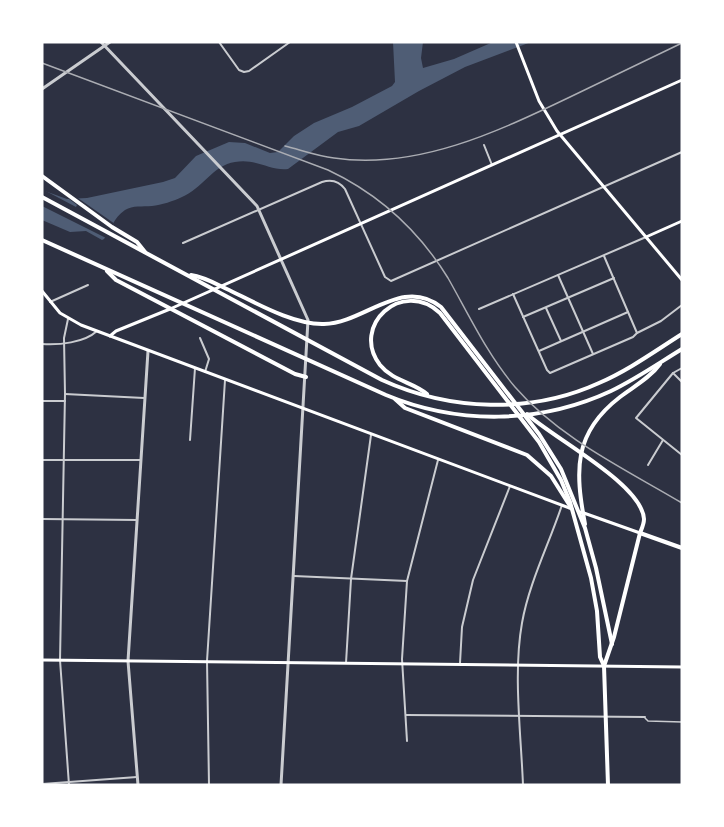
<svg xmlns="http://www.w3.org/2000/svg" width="724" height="827" font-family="Cabin,sans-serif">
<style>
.water{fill:#4f5d75}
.pier{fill:#2d3142}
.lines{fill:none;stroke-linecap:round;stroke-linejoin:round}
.pedestrian{stroke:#caccd0;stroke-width:1.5}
.minor{stroke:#caccd0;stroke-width:2}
.tertiary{stroke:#caccd0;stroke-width:3}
.secondary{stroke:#fff;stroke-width:3}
.primary{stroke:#fff;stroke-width:4}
.motorway{stroke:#fff;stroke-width:4}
.rail{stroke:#abadb3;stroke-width:1.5}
</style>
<rect width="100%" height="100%" fill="#2d3142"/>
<path class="water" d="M393,42H423L421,58L423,68L454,59L493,42H531L465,67L419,91L359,126L338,132L288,169C269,171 256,158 235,162C213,165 202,189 182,197C174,201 161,205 152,206C142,207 133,205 125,210C113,218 112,229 104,239L102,240L86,231L70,232L42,220V190L67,199L87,198L163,182L175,178L196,156L229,142L245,143L270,153L278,152L294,136L314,123L352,107L392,86L395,82Z"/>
<path class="pier" d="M42,189L76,207L77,205L65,196H75L115,224L108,239L42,206Z"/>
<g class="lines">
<path class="pedestrian" d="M645,718L648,721L682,722"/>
<g class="minor">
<path d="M219,42L239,70L244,72L249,71L290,42"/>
<path d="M484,145L492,165"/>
<path d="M183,243L322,182C331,179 339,181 345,189L385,277L391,281L682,152"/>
<path d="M604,256L637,333"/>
<path d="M558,275L593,354"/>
<path d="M513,294L547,370L550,373L633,337L637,333L661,321L682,305"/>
<path d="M50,302L88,285"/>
<path d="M546,308L561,341"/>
<path d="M479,309L646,237"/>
<path d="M523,317L614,278"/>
<path d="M68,319L64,338L65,394L60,660L69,785"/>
<path d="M200,338L209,359L205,372"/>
<path d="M42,344C59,345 84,343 97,331"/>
<path d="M539,351L628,312"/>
<path d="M682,368L673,373L636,418L682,455"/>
<path d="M673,373L682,382"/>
<path d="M65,394L144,398"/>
<path d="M42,401H65"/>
<path d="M190,440L195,368"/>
<path d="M42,460H141"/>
<path d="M648,465L663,440"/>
<path d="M42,519L137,520"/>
<path d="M294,576L407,581"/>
<path d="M346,663L351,579L371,435"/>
<path d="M460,663L462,627L473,580L510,486"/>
<path d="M406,715L645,717"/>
<path d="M407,741L402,659L407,581L438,460"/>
<path d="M42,784L137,777"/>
<path d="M209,785L207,661L225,380"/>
<path d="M523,785C521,734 513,673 522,623C529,583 549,544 562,505"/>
</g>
<g class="tertiary">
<path d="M101,42L257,206L308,320L281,785"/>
<path d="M42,89L110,42"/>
<path d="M138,785L128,661L148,351"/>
</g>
<g class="secondary">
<path d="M516,42L539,101L557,131L682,280"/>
<path d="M646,237L682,221"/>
<path d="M42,291L60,313L81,325L572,509"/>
<path d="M110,336L116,331L170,309L682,80"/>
<path d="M581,512L640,533"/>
<path d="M42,660L682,667"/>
</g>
<path class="primary" d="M608,785L604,666L614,637L640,533L682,548"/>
<g class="motorway">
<path d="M42,176L112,227L137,242L145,252"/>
<path d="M42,197L382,380C450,411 531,414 599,383C629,370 655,351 682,334"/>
<path d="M42,240L386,395C458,425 540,424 611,391C636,379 659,363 682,349"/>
<path d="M107,271L116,280L295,374L306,377"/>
<path d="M191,275C205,277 216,284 229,290C256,303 294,325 324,324C365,323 402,276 441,307L539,434L561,469L585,528L596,568L612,644"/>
<path d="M427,394C413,382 393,381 380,365C350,326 402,278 440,313L539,442L561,480L570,502L591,578L597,611L600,657L604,666"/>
<path d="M395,399L405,408L527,455L551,476L570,506"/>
<path d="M527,414C553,438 642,484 644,519C644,524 642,528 640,533"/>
<path d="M585,524C575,471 573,433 620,397C633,387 650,378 660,364"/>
</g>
<g class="rail">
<path d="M42,63L328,170C379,194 419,231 448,278C469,315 487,354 515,387C559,438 625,469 682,503"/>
<path d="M285,146C301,150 317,156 334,158C417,170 497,132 570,97C608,79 645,61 682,43"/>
</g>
</g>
<rect width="724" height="827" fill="none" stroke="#ffffff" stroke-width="87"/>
</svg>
